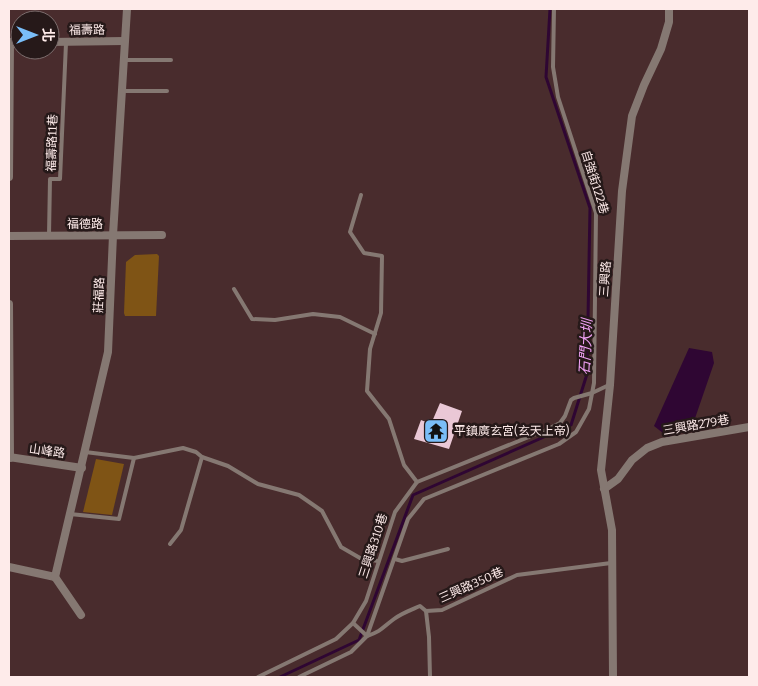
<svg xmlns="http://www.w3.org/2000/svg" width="758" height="686" font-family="Bitter,'Noto Sans TC',serif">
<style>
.green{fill:#7f5415}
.water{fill:#2f0633}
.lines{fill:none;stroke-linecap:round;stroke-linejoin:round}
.stream{stroke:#2f0633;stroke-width:3}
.building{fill:#eac8d6}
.lane{stroke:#857872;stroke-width:4}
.street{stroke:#857872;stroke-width:8}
.labels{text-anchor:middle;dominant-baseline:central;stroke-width:5;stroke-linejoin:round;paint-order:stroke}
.street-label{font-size:12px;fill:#feebea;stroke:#261919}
.poi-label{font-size:12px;fill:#feebea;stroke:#261919;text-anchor:start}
.water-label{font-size:14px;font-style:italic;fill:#f2a2f7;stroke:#261919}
</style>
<rect width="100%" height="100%" fill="#492c2d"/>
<g class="green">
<path d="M157,254L159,256L156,316H125L124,313L126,262L135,255Z"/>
<path d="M96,459L124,464L112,515L83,512Z"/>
</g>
<path class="water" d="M689,348L712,352L714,363L692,427L668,437L654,426Z"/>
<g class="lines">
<path class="stream" d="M280,677L359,640L413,495L571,425L587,374L590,208L546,77L550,9"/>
</g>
<path class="building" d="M440,403L462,411L449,449L414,439L421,420L431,424Z"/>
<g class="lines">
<g class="lane">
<path d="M124,60H171"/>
<path d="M122,91H167"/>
<path d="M361,195L350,232L364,253L382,256L381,313L370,349L367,391L389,419L404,465L417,482"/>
<path d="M49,235L50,179H60L66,43"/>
<path d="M234,289L252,319L275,320L313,314L340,317L375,334"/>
<path d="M85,452L134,458L183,448L196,452L202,457L228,466L258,484L299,495L322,511L341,547L360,558L378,561"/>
<path d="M70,514L119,519L134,458"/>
<path d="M170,544L181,530L202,457"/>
<path d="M395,559L402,561L448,549"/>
<path d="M426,611L429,637L430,677"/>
<path d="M353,623L367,636C382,631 383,627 394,619C402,613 411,610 420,606L426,611L442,610L517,575L611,563"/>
<path d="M258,677L336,639L353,623L366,601L395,512L417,482L546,430L560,423L565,416L571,400L574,398L592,393L609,385"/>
<path d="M299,677L351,652L367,636L408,519L424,499L559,444L576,432L589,409L594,383L596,213L558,97L553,67L554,9"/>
</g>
<g class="street">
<path d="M50,42L124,41"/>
<path d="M9,177L10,42"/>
<path d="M9,236L162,235"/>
<path d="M9,304L10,458"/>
<path d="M9,457L82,468"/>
<path d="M604,489L618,479L632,460L647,448L662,442L749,427"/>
<path d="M9,567L55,577"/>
<path d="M55,577L108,352L113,235L127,9"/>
<path d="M55,577L81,615"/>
<path d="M613,677L612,530L601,470L610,385L622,191L632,116L644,85L661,49L669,22V9"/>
</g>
</g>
<defs>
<symbol id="temple-square" viewBox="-11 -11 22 22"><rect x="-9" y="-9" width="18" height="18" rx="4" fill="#7abef8" stroke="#261919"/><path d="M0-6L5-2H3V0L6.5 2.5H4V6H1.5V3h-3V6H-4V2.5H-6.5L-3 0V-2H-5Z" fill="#111"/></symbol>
</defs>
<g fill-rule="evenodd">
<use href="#temple-square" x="422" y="417" width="28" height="28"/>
</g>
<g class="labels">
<g class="street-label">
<text transform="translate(87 30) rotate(-1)">福壽路</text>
<text transform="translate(52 143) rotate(-88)">福壽路11巷</text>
<text transform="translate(595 182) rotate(73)">自強街122巷</text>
<text x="85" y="224">福德路</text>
<text transform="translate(605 279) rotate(-86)">三興路</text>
<text transform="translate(99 295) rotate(-88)">莊福路</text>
<text transform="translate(696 425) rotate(-10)">三興路279巷</text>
<text transform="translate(47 451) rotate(8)">山峰路</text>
<text transform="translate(373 546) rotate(-72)">三興路310巷</text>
<text transform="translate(471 585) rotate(-24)">三興路350巷</text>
</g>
<g class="poi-label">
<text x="454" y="431">平鎮廣玄宮(玄天上帝)</text>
</g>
<g class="water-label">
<text transform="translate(586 347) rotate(-87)">石門大圳</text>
</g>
</g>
<rect width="758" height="686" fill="none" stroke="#feebea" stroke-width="20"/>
<g transform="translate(35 35) rotate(90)"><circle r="24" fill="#261919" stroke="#7c6d6d"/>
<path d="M0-4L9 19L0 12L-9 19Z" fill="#7abef8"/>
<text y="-8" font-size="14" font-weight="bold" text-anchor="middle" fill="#feebea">北</text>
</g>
</svg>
